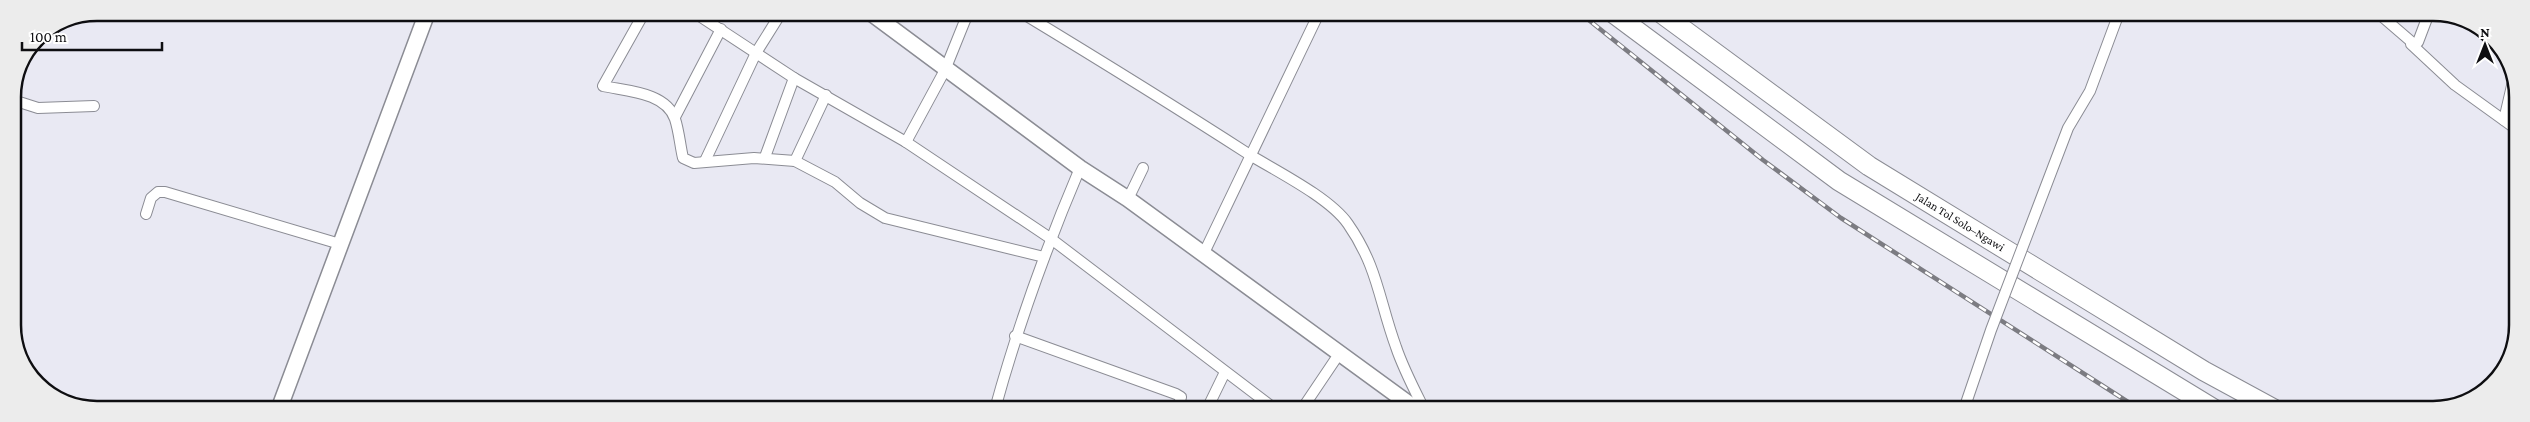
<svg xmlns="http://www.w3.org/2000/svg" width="2530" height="422" font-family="'Crimson Pro',serif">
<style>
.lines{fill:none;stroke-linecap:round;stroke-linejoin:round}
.street-casing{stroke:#8b8c94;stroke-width:12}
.secondary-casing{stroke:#8b8c94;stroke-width:18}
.highway-casing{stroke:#8b8c94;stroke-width:21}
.street{stroke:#fff;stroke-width:10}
.secondary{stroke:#fff;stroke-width:15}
.highway{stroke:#fff;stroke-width:19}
.rail-casing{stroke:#7c7c82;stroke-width:4.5}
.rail{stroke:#fff;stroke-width:2.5;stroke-dasharray:8;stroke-linecap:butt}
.street-bridge-casing{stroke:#8b8c94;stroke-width:12;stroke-linecap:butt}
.street-bridge{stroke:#fff;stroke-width:10}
.labels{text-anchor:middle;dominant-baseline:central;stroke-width:4;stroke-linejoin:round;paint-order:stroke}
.street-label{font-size:12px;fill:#0e0e11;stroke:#fff}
.rim{fill:none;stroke:#0e0e11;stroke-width:2.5}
</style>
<rect width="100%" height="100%" fill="#e9e9f3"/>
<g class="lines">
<defs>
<g id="street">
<path d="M644,13L603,86C626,91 666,92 675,119C679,131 680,145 683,158L694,163L754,158L795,161L835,182L860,203L885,218L1044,257"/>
<path d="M695,13L794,78L906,142L1050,238L1275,409"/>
<path d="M1022,13C1098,59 1174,106 1250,155C1278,172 1330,198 1348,224C1378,267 1379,301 1396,347C1403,368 1414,389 1424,409"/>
<path d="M2378,13L2414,44L2418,42L2429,13"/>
<path d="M2411,44L2455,85L2516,129"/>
<path d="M13,100L38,108L94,106"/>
<path d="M675,117L721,29"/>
<path d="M2504,120L2514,77"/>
<path d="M906,142L945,70L968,13"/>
<path d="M765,157L794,78"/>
<path d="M705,161L756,53L781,13"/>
<path d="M795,161L826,95"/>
<path d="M1128,199L1143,168"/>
<path d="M146,214L151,198L158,192H165L340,244"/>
<path d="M1203,255L1319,13"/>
<path d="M1015,336L1176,394L1181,397L1178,409"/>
<path d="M995,409C1018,325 1046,248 1080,168"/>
<path d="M1207,409L1225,372"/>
<path d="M1302,409L1339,354"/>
</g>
<g id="secondary">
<path d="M871,13L1080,168L1128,199L1416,409"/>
<path d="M279,409L427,13"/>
</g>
<g id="highway">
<path d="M1613,13L1839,181L2214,409"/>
<path id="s1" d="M1661,13L1869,166L2204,371L2274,409"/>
</g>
</defs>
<use href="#street" class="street-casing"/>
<use href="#secondary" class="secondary-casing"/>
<use href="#highway" class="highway-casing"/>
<use href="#street" class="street"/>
<use href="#secondary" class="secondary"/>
<use href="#highway" class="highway"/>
<defs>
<path id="rail" d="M1580,13L1763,160L1841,218L2139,409"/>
</defs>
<use href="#rail" class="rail-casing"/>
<use href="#rail" class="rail"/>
<defs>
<path id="street-bridge" d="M1964,409L1991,330L2068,128L2090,91L2119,13"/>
</defs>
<use href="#street-bridge" class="street-bridge-casing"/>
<use href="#street-bridge" class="street-bridge"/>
</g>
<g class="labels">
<g class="street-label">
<text stroke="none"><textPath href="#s1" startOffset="365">Jalan Tol Solo–Ngawi</textPath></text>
</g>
</g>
<path d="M0 0H2530V422H0ZM97 21H2433A76 76 0 0 1 2509 97V325A76 76 0 0 1 2433 401H97A76 76 0 0 1 21 325V97A76 76 0 0 1 97 21Z" fill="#ececec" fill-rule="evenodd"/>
<path class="rim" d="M97 21H2433A76 76 0 0 1 2509 97V325A76 76 0 0 1 2433 401H97A76 76 0 0 1 21 325V97A76 76 0 0 1 97 21Z"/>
<g transform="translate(2485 45)" stroke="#ffffff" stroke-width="4" paint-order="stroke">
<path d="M0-4L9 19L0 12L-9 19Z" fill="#0e0e11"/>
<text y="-8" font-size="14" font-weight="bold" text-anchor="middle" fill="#0e0e11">N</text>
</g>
<path d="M22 42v8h140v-8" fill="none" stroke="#0e0e11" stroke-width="2.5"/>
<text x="30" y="42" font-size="15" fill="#0e0e11" stroke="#ffffff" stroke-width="4" paint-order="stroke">100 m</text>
</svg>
